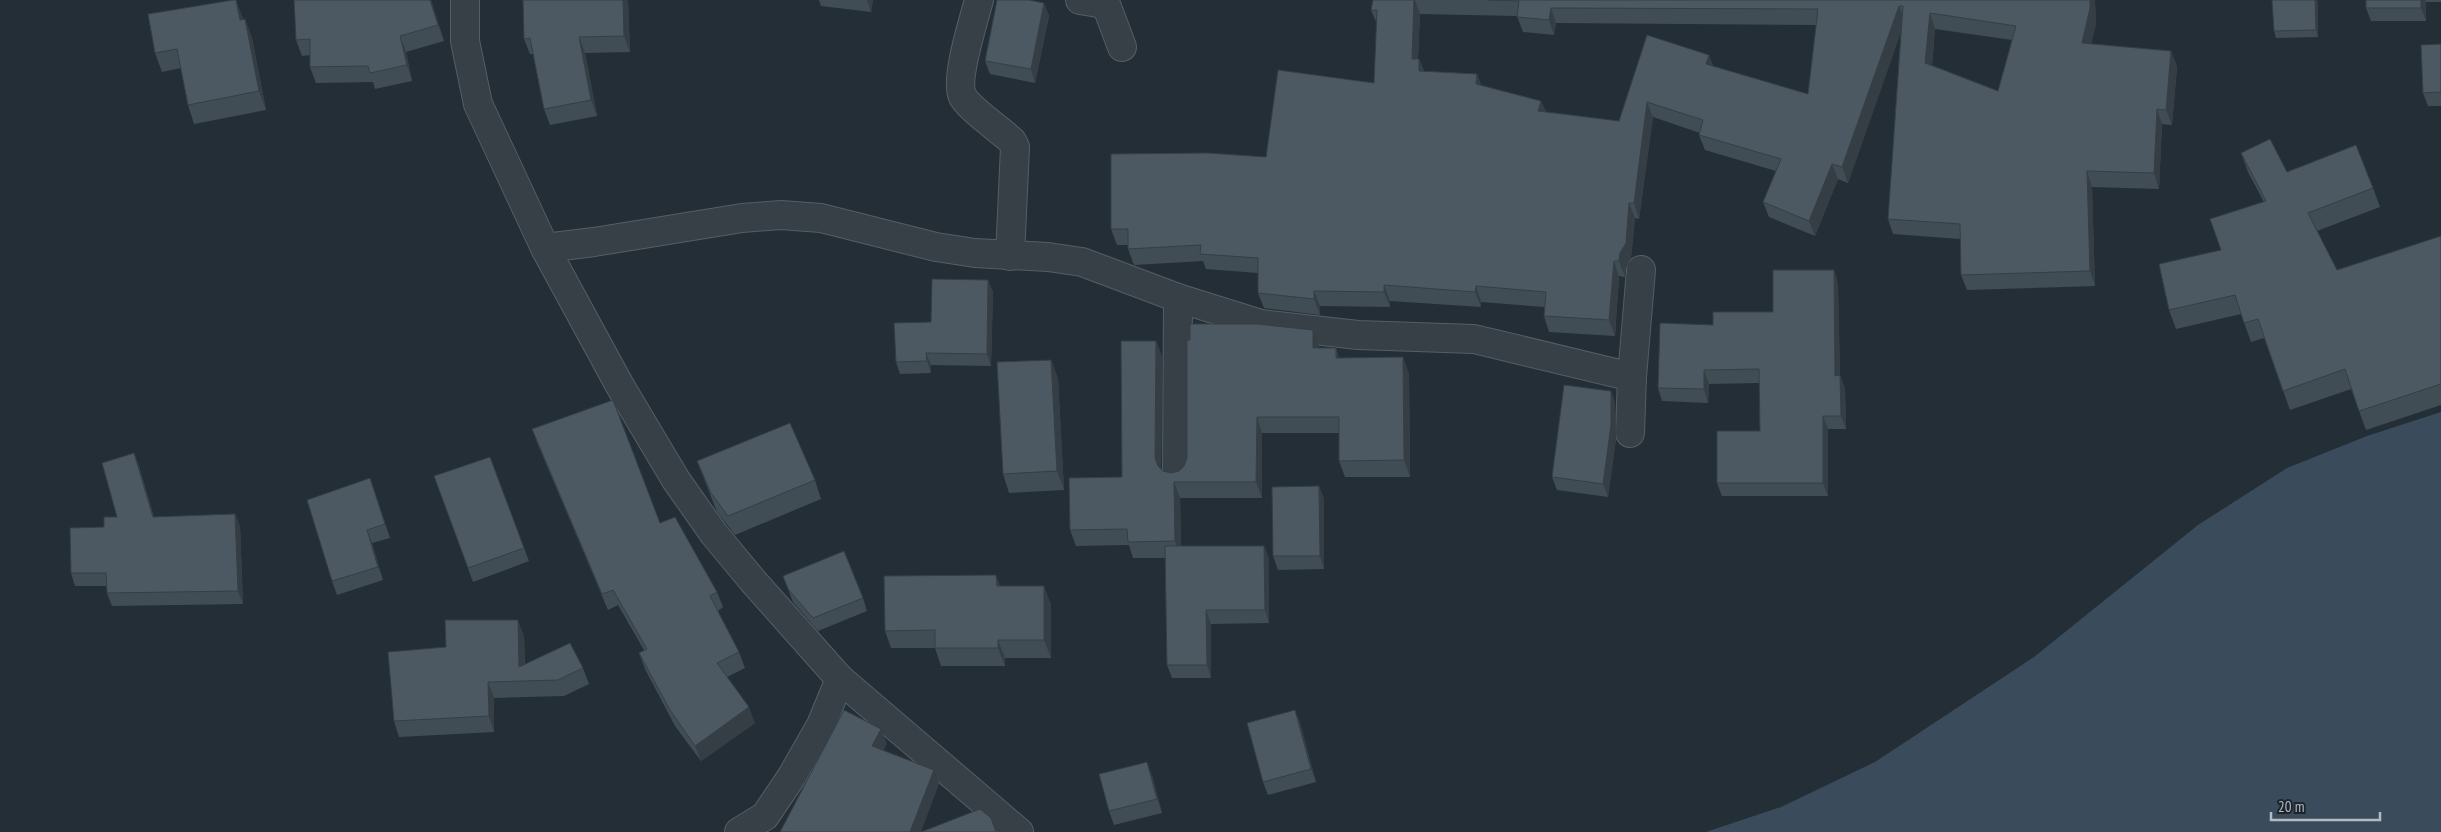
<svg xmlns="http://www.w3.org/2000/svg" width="2441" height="832" font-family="'PT Sans Narrow',sans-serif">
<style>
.water{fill:#3a4c5c}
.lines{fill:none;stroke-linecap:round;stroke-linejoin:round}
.minor-casing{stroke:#555e65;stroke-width:30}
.minor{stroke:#374047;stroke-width:28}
.wall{fill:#414d54;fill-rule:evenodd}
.shaded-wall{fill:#353e45}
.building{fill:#4c5962;stroke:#353e45;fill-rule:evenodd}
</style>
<rect width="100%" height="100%" fill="#242e36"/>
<path class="water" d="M2441,412V832H1706L1781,807L1875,762L2034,657L2198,525L2287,468L2367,436Z"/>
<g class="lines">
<defs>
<g id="minor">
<path d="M465,0V41L478,104L545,248L620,386L676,480L714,534L753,581L840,679L821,725L792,776L765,816L739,832"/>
<path d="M979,0C974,19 954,81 963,97C970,109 1000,130 1012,141L1015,147L1010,256"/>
<path d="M1080,0L1104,4L1107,7L1122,47"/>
<path d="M545,248L594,242L742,218L781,215L821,218L936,247L975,253L1048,257L1082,262L1178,298L1261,324L1358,335L1474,339L1632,377L1641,270"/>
<path d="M1630,433L1632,377"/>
<path d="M1177,474L1178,298"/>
<path d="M840,679L1019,832"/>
</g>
</defs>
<use href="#minor" class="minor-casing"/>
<use href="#minor" class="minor"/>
</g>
<g class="wall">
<path d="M431,0L444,41L406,52L412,81L375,89L373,82L316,83L310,67V55L302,56L296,40Z"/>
<path d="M628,0L630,52L585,53L597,116L550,125L544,109L533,54H530L524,39Z"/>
<path d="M819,0H873L871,12L821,6Z"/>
<path d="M1373,0H2095L2096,24L2091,44L2171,51L2177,67L2172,125L2162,124L2159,189L2092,187L2095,286L1967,290L1961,275L1960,239L1893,234L1888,219L1901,31L1848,183L1838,179L1815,236L1769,217L1763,202L1776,171L1705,150L1699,135L1700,133L1653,117L1639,219L1635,218L1631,258L1626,268L1625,277L1619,276L1615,336L1549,332L1544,316V307L1481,302V307L1390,301V307L1320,306V315L1264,308L1258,293V273L1206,269L1203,261L1134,265L1128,249V245H1117L1111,229L1266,157L1374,83L1377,24L1371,10ZM1420,14L1517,16L1523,32L1554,35L1556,23L1817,25L1808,94L1713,66L1709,55L1619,121L1546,112L1541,101L1481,85L1477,74L1424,71L1419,59H1418ZM1935,29L2012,40L1998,91L1932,65Z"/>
<path d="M2366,0H2441V2H2426V21H2371L2366,8Z"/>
<path d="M1044,3L1049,16L1035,83L990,74L985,61Z"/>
<path d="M2318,3V37L2276,38L2274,31Z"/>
<path d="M243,19H245L252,38L266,110L194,124L188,105L181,68L162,72L155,53Z"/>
<path d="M2441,44V106H2428L2423,93Z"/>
<path d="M2241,153L2287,172L2373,188L2380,207L2317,231L2337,270L2441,236V405L2366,430L2351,389L2290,410L2264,338L2251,342L2241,314L2176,329L2169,310L2264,202L2248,172Z"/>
<path d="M1834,270L1838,284L1840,375L1845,389L1846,429H1828V496H1722L1717,483L1760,431L1759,383L1709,384L1708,403L1662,401L1658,388L1713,325L1773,312Z"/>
<path d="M988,280L993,292L991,366L931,365V373L900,374L896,362L931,322Z"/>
<path d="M1156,341L1162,357L1161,470L1163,471L1171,473L1179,471L1319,346V348H1336L1339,358L1409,373L1410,477H1345L1339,461V433H1262V498H1180L1181,546H1264L1269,559V623L1211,624V678H1172L1167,665L1165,558H1133L1129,545L1076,546L1070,530L1122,477Z"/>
<path d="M1051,360L1058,379L1064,490L1009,493L1003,474Z"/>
<path d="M1611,391L1615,404L1616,439L1608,497L1557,490L1552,477Z"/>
<path d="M532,429L660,523L717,592L723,607L718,611L739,652L745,668L727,677L755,723L701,761L675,726L645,669L639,653L644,650L618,605L608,610L538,445Z"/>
<path d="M134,453L139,466L154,517L235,514L240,527L243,604L112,606L107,593V586H75L71,573L117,517Z"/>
<path d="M490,457L529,561L473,582L439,490Z"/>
<path d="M697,461L815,480L821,499L735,535L717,512Z"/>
<path d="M370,478L390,538L372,543L383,580L337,595L332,581Z"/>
<path d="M1319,486L1324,499V569L1278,570L1273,556Z"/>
<path d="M783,576L863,598L867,611L818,631L793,602Z"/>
<path d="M1001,586L1051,604V658H1005V666H941L935,648H891L885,631Z"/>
<path d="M524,636L525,665L583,668L589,684L564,696L494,698V732L399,737L394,721L446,647Z"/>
<path d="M1295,710L1300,723L1316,782L1268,795L1263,782Z"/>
<path d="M1152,775L1162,813L1114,825L1109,811Z"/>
</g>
<g class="shaded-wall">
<path d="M236,0L243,18L246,39L240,20Z"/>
<path d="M430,0H431L444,41L438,25Z"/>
<path d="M623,0H628L630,52L624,36Z"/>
<path d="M867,0H873L871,12Z"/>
<path d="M1414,0H1415L1420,14L1417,74L1412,59Z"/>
<path d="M2090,0H2095L2096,24L2087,59L2082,43Z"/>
<path d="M2315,0H2317L2318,3V37L2316,30Z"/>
<path d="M2421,0H2425L2426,2V21L2421,8Z"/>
<path d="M1044,3L1049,16L1035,83L1031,69Z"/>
<path d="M1899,6L1905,21L1848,183L1842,167Z"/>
<path d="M1551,8L1556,23L1554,35L1549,20Z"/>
<path d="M1930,13L1935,29L1931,78L1925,63Z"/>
<path d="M245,19L252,38L266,110L259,91Z"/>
<path d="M400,36L406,52L412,81L407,65Z"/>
<path d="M579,37L585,53L597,116L591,100Z"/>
<path d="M2171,51L2177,67L2172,125L2166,110Z"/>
<path d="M1709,55L1715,71L1706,64Z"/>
<path d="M1419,59L1425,75L1419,71Z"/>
<path d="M1477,74L1482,89L1476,84Z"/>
<path d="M1541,101L1547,116L1538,111Z"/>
<path d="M1647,102L1653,117L1639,219L1634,203Z"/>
<path d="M2157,109L2162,124L2159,189L2154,173Z"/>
<path d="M1832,164L1838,179L1815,236L1809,221Z"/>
<path d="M2087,171L2092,187L2095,286L2090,271Z"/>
<path d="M1629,203L1635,218L1631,258L1626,268L1625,277L1619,261L1620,253Z"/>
<path d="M1614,261L1619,276L1615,336L1609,320Z"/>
<path d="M1834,270L1838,284L1840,389L1835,376Z"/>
<path d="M988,280L993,292L991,366L987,354Z"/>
<path d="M1384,285L1390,301V307L1384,292Z"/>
<path d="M1476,286L1481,302V307L1475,292Z"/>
<path d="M1314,291L1320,306V315L1314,299Z"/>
<path d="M1313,330L1319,346V364L1313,348Z"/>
<path d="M1156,341L1162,357L1161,474L1155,458Z"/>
<path d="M1336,348L1341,364L1336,358Z"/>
<path d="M926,353L931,365V373L927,361Z"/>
<path d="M1403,357L1409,373L1410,477L1404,460Z"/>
<path d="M1051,360L1058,379L1064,490L1057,471Z"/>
<path d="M1704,370L1709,384L1708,403L1704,389Z"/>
<path d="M1840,375L1845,389L1846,429L1841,416Z"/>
<path d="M1611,391L1615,404L1616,439L1608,497L1603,484Z"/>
<path d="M1823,416L1828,429V496L1823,483Z"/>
<path d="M1257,417L1262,433V498L1256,482Z"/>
<path d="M134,453L139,466L157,530L153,517Z"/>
<path d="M370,478L375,492L390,538L385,524Z"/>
<path d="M1174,482L1180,498L1181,558L1175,541Z"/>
<path d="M1319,486L1324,499V569L1320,556Z"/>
<path d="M235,514L240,527L243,604L238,591Z"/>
<path d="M367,530L372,543L383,580L378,567Z"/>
<path d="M1264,546L1269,559V623L1265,610Z"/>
<path d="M996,575L1003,592L997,586Z"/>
<path d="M1044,586L1051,604V658L1044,640Z"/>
<path d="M1206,610L1211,624V678L1207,665Z"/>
<path d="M518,620L524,636L525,681L519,667Z"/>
<path d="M998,640L1005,658V666L998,648Z"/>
<path d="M488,682L494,698V732L489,716Z"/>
<path d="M749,707L755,723L701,761L695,746Z"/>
<path d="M1295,710L1300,723L1316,782L1311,769Z"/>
<path d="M881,729L887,744L878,761L872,746Z"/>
<path d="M1147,762L1152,775L1162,813L1157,799Z"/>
<path d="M934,770L939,784L921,832H910Z"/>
</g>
<g class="building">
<path d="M233,0H236L240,20L245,19L259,91L188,105L177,49L155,53L148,14Z"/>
<path d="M294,0H430L438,25L400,36L407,65L370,73L368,66L310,67V39L296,40Z"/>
<path d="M523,0H623L624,36L579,37L591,100L544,109L530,38L524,39Z"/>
<path d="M997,0H1029L1044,3L1031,69L985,61Z"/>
<path d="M1373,0H1414L1412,59H1419V71L1477,74L1476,84L1541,101L1538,111L1619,121L1647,35L1709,55L1706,64L1808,94L1818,9L1551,8L1549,20L1517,17L1519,1L1488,0H2090V8L2082,43L2171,51L2166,110L2157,109L2154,173L2087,171L2090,271L1961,275L1960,224L1888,219L1903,6H1899L1842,167L1832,164L1809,221L1763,202L1781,159L1699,135L1703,120L1647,102L1634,203H1629L1626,243L1620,253L1619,261H1614L1609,320L1544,316L1546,292L1476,286L1475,292L1384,285V292L1314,291V299L1258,293V258L1200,254L1201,245L1128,249V229H1111V154L1208,153L1266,157L1278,70L1374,83L1377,10H1371ZM1930,13L2016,26L1998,91L1925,63Z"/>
<path d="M2272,0H2315L2316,30L2274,31Z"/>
<rect x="2366" y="0" width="55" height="8"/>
<path d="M2441,44V92L2423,93L2421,45Z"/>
<path d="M2270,139L2287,172L2356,145L2373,188L2308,213L2337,270L2441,236V384L2359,411L2345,369L2283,391L2258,319L2244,323L2235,295L2169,310L2159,264L2221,250L2210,219L2266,201L2241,153Z"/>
<path d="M1773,270H1834L1835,376L1840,375L1841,416H1823V483H1717V431H1760L1759,369L1704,370V389L1658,388L1660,323L1713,325V312H1773Z"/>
<path d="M932,279L988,280L987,354L926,353L927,361L896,362L894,323L931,322Z"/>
<path d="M1190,324H1257L1313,330V348H1336V358L1403,357L1404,460L1339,461V417H1257L1256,482H1174L1175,541L1128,542L1127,529L1070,530L1069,478L1122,477L1121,341H1156L1155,458L1158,466L1163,471L1171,473L1179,471L1184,466L1187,458V340H1190Z"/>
<path d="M1051,360L1057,471L1003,474L997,362Z"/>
<path d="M1564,385L1611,391V425L1603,484L1552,477Z"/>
<path d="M613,400L660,523L675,517L717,592L710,596L739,652L717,663L749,707L695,746L670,710L639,653L647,649L613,590L602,594L532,429Z"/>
<path d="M790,423L815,480L728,516L711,493L697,461Z"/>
<path d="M134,453L153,517L235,514L238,591L107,593L106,573H71L70,528L104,527V517H117L102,463Z"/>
<path d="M490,457L524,548L468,568L434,476Z"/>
<path d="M370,478L385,524L367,530L378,567L332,581L307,500Z"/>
<path d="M1319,486L1320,556H1273L1272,487Z"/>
<path d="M1165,546H1264L1265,610H1206L1207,665H1167Z"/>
<path d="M844,551L863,598L813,618L788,589L783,576Z"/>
<path d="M996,575L997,586H1044V640H998V648H935V630L885,631L884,576Z"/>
<path d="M445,620H518L519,667L570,643L583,668L558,680L488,682L489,716L394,721L388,652L446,647Z"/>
<path d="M844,710L881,729L872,746L934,770L910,832H780Z"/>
<path d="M1295,710L1311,769L1263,782L1247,723Z"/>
<path d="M1147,762L1157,799L1109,811L1099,774Z"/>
<path d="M980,809L991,818L996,832H921Z"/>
</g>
<path d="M2271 812v8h109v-8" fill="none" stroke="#b2bbc3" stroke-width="2.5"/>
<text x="2278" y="812" font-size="15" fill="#b2bbc3" stroke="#1c252c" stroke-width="4" paint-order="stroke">20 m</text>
</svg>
